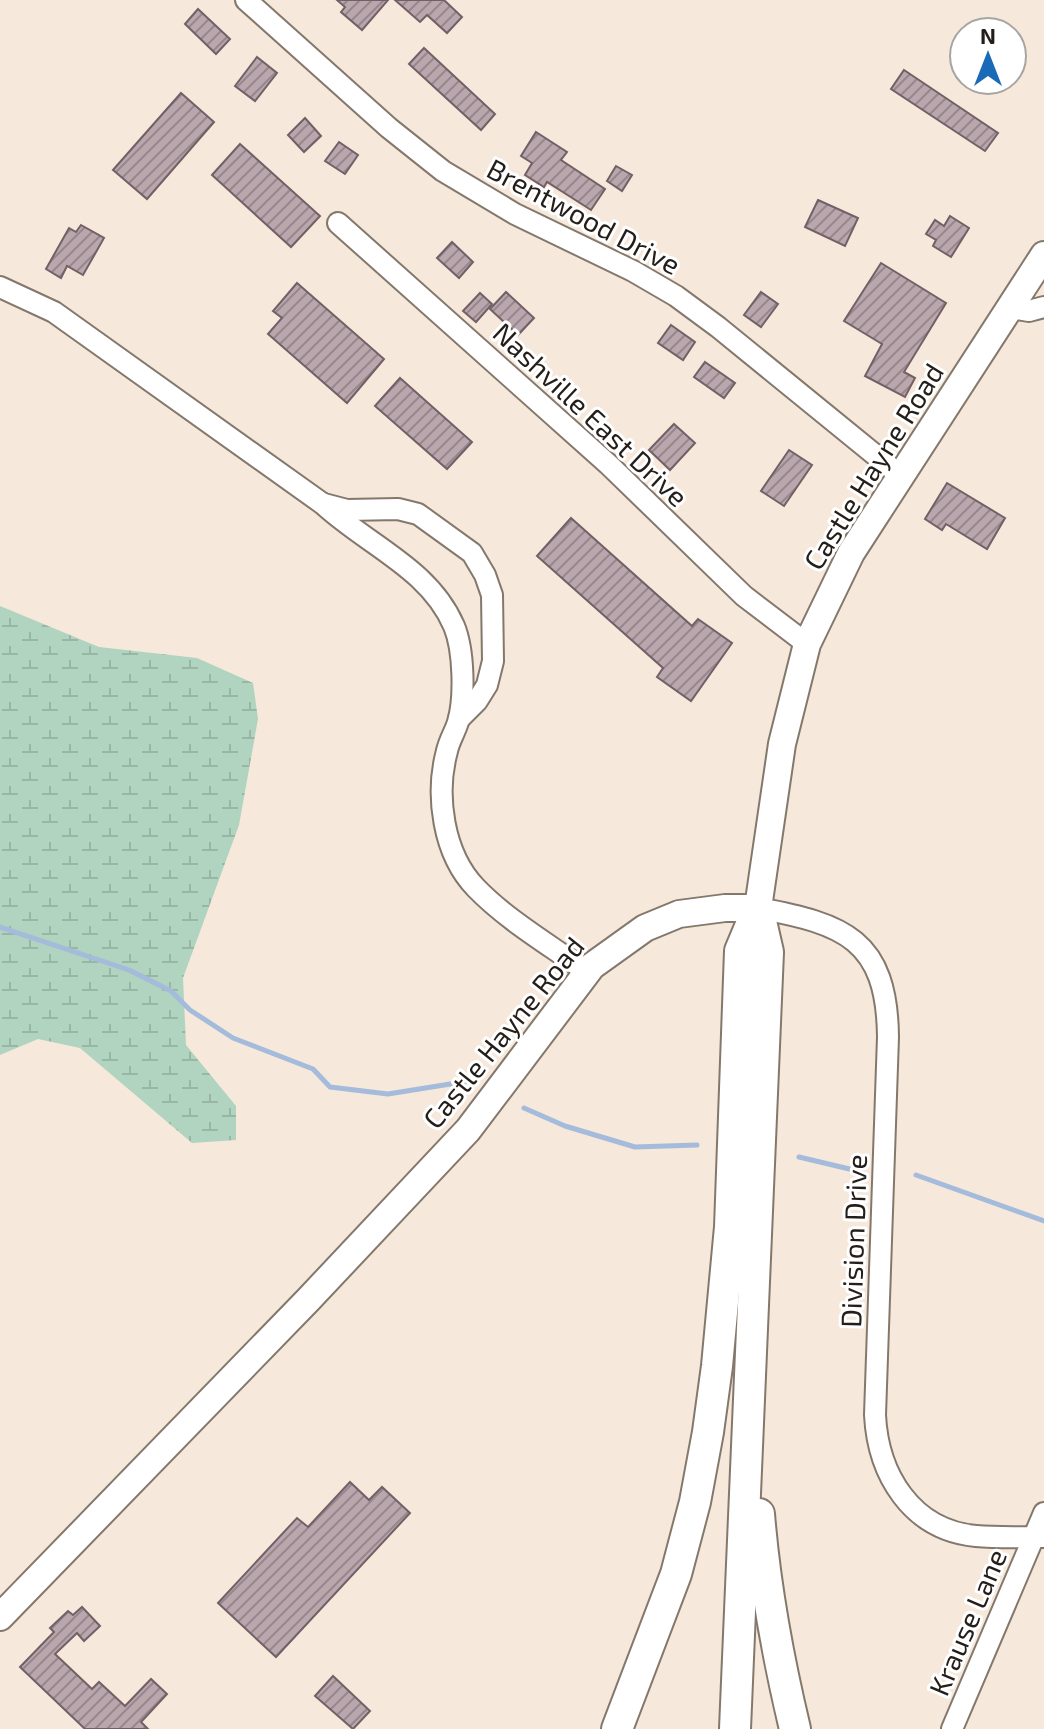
<svg xmlns="http://www.w3.org/2000/svg" width="1044" height="1729" font-family="'Exo 2',sans-serif">
<style>
.wetland{fill:url(#wetland-marsh)}
.lines{fill:none;stroke-linecap:round;stroke-linejoin:round}
.stream{stroke:#a4bbdb;stroke-width:5}
.building{fill:url(#building-hatch);stroke:#726066;stroke-width:2}
.minor-casing{stroke:#84786c;stroke-width:24}
.major-casing{stroke:#84786c;stroke-width:30}
.highway-casing{stroke:#84786c;stroke-width:34}
.minor{stroke:#fff;stroke-width:20}
.major{stroke:#fff;stroke-width:26}
.highway{stroke:#fff;stroke-width:30}
.labels{text-anchor:middle;dominant-baseline:central;stroke-width:6;stroke-linejoin:round;paint-order:stroke}
.street-label{font-size:28px;fill:#231e19;stroke:#fff}
</style>
<defs>
<pattern id="wetland-marsh" width="20" height="14" patternUnits="userSpaceOnUse" patternTransform="scale(2)"><rect width="20" height="14" fill="#b0d4bf"/><path d="M1 5h8M5 5V1M11 12h8M15 12V8" fill="none" stroke="#97b6a4"/></pattern>
<pattern id="building-hatch" width="6" height="6" patternUnits="userSpaceOnUse" patternTransform="scale(2)"><rect width="6" height="6" fill="#baa7ae"/><path d="M-1 1l2-2M0 6l6-6M5 7l2-2" fill="none" stroke="#97878d"/></pattern>
</defs>
<rect width="100%" height="100%" fill="#f6e8da"/>
<path class="wetland" d="M0,606L99,647L197,658L253,683L258,719L239,825L183,978L186,1045L236,1106V1140L192,1143L80,1048L38,1039L0,1055Z"/>
<g class="lines">
<g class="stream">
<path d="M0,927L129,970L171,991L190,1010L233,1038L313,1069L330,1087L388,1094L469,1081"/>
<path d="M524,1108L565,1126L635,1147L697,1145"/>
<path d="M799,1157L862,1172"/>
<path d="M916,1175L1044,1221"/>
</g>
</g>
<g class="building">
<path d="M337,0H388L362,30L341,12L345,7Z"/>
<path d="M395,0H444L462,17L447,33L427,15L420,22Z"/>
<path d="M198,9L230,39L216,54L185,24Z"/>
<path d="M424,48L495,114L481,130L409,64Z"/>
<path d="M257,57L277,73L255,101L235,86Z"/>
<path d="M904,70L998,133L985,151L891,89Z"/>
<path d="M181,93L214,122L147,199L113,170Z"/>
<path d="M305,118L321,136L304,152L288,135Z"/>
<path d="M536,132L567,152L561,160L605,189L591,210L547,182L544,187L525,175L532,163L521,156Z"/>
<path d="M339,142L358,155L345,174L325,161Z"/>
<path d="M240,144L320,216L291,247L212,175Z"/>
<path d="M616,166L632,175L622,191L607,181Z"/>
<path d="M818,200L858,218L845,246L805,227Z"/>
<path d="M950,216L969,228L951,257L933,246L936,240L926,234L935,220L944,226Z"/>
<path d="M81,225L104,238L83,275L67,266L61,278L46,269L69,228L76,232Z"/>
<path d="M452,242L473,262L459,278L437,258Z"/>
<path d="M881,263L946,303L904,372L915,378L905,397L865,376L882,344L844,321Z"/>
<path d="M297,283L384,359L347,403L268,334L282,318L273,311Z"/>
<path d="M506,292L534,318L518,335L490,309Z"/>
<path d="M761,292L778,304L761,327L744,315Z"/>
<path d="M480,293L492,304L476,322L463,311Z"/>
<path d="M671,325L695,342L683,360L658,343Z"/>
<path d="M705,362L735,383L724,398L694,377Z"/>
<path d="M400,378L472,442L447,469L375,406Z"/>
<path d="M674,424L695,443L670,470L649,450Z"/>
<path d="M789,450L812,465L784,506L761,491Z"/>
<path d="M947,483L1005,518L987,549L946,524L942,530L925,519Z"/>
<path d="M571,518L692,626L698,619L732,643L691,701L657,677L663,668L537,556Z"/>
<path d="M350,1482L369,1500L382,1487L410,1513L276,1657L218,1603L297,1518L308,1527Z"/>
<path d="M82,1607L100,1626L84,1641L77,1633L55,1654L92,1689L99,1682L125,1706L151,1679L167,1694L141,1722L148,1729H85L20,1667L54,1632L50,1628L68,1611L73,1615Z"/>
<path d="M333,1676L370,1711L353,1729L315,1696Z"/>
</g>
<g class="lines">
<defs>
<g id="minor">
<path d="M246,0L389,128L443,171L515,214L633,271L676,296L718,327L901,476"/>
<path d="M338,223L608,464L744,596L807,644"/>
<path d="M0,287L54,312L323,504C367,545 429,568 454,626C464,650 465,698 458,722C455,732 449,741 447,751C435,795 443,854 476,888C508,921 550,945 587,972"/>
<path d="M1010,308L1029,311L1044,307"/>
<path d="M324,504L347,510L398,509L418,514L472,553L485,575L492,595L493,661L487,685L477,701L459,719"/>
<path d="M758,908C844,924 887,939 888,1037L875,1415C878,1474 911,1530 976,1536C998,1538 1021,1537 1044,1537"/>
<path d="M952,1729L1044,1513"/>
</g>
<path id="major" d="M0,1617L308,1300L468,1130L592,966L645,928L679,914L725,908H758L782,744L807,644L851,553L1044,255"/>
<g id="highway">
<path d="M759,1514C765,1588 778,1658 795,1729"/>
<path d="M617,1729L676,1574L695,1502L708,1432L717,1366L730,1227L740,951L758,908"/>
<path d="M735,1729L768,952L758,908"/>
</g>
</defs>
<use href="#minor" class="minor-casing"/>
<use href="#major" class="major-casing"/>
<use href="#highway" class="highway-casing"/>
<use href="#minor" class="minor"/>
<use href="#major" class="major"/>
<use href="#highway" class="highway"/>
</g>
<g class="labels">
<g class="street-label">
<text transform="translate(584 216) rotate(28)">Brentwood Drive</text>
<text transform="translate(591 414) rotate(43)">Nashville East Drive</text>
<text transform="translate(873 466) rotate(-58)">Castle Hayne Road</text>
<text transform="translate(503 1032) rotate(-51)">Castle Hayne Road</text>
<text transform="translate(853 1241) rotate(-88)">Division Drive</text>
<text transform="translate(967 1622) rotate(-67)">Krause Lane</text>
</g>
</g>
<g transform="translate(988 56)"><circle r="38" fill="#ffffff" stroke="#a7a5a3" stroke-width="2"/>
<path d="M0-6L14 30L0 20L-14 30Z" fill="#1a6ab8"/>
<text y="-12" font-size="22" font-weight="bold" text-anchor="middle" fill="#231e19">N</text>
</g>
</svg>
